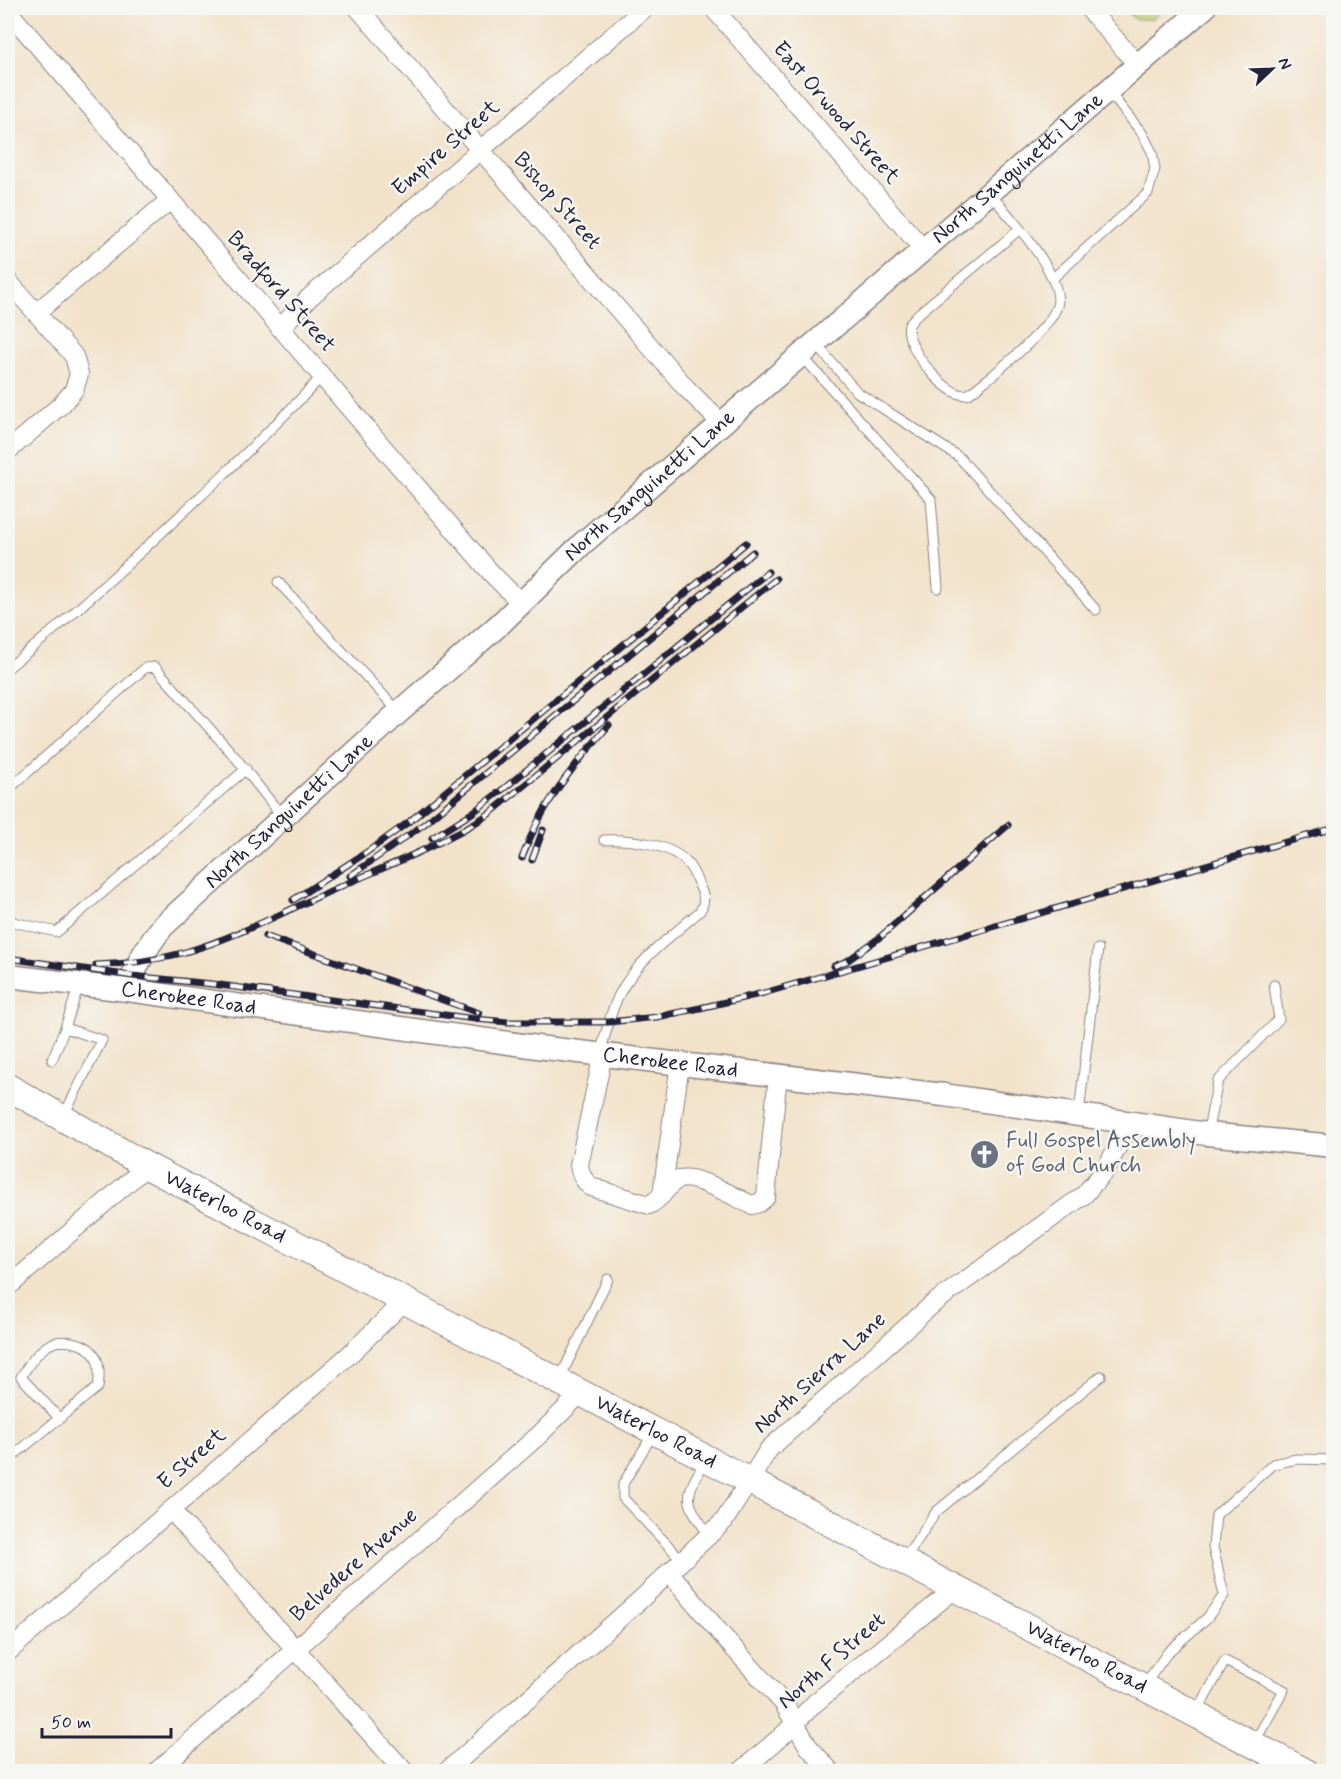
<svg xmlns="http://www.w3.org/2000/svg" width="1341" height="1779" font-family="Mynerve,sans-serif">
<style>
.grass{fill:url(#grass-tufts);stroke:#707a59;stroke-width:1.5}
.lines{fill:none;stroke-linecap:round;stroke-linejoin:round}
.service-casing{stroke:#8a8282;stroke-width:11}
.minor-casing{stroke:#8a8282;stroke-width:20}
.tertiary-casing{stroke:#8a8282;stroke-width:25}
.secondary-casing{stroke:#8a8282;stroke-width:28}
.service{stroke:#fff;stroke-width:9}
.minor{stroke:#fff;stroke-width:18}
.tertiary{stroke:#fff;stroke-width:22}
.secondary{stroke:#fff;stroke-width:26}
.rail-casing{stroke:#22223b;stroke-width:7}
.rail{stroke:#f6f6f2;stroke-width:4.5;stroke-dasharray:14;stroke-linecap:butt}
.labels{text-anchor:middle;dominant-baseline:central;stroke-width:5;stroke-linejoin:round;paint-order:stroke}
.street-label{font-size:22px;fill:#22223b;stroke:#f6f6f2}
.worship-label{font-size:22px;fill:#5b616d;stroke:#f6f6f2;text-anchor:start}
</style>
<defs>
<pattern id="grass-tufts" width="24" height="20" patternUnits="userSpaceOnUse" patternTransform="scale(1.5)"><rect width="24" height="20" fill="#bdd377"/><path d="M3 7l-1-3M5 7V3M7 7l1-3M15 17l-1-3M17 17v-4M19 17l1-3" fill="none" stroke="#a2b568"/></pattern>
</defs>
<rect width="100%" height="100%" fill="#f6f6f2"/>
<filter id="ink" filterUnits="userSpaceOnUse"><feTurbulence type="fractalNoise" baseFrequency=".0167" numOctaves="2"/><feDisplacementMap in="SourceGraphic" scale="12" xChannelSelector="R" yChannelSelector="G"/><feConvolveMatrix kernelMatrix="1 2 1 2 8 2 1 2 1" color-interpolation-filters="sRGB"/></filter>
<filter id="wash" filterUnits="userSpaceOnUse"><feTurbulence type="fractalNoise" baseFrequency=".008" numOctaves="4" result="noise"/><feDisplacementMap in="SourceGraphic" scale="24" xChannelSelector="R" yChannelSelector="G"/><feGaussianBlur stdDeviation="1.35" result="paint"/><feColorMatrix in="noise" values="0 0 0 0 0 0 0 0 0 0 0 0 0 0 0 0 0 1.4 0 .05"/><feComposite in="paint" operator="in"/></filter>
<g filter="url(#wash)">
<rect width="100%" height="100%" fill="#f2e2c9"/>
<path class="grass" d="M1124,8H1165L1152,19H1135Z"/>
</g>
<g filter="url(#ink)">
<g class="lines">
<defs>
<g id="service">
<path d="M990,194C1009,215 1065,277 1057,306C1051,329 989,379 969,394C949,402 903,346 909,325C911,320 915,318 918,314L1020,229"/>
<path d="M1052,279L1148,193L1155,169L1152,152L1142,133L1109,92"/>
<path d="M816,344L857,392L959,457L1096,610"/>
<path d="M802,356L931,499L938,588"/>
<path d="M278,582L399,712"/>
<path d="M8,668C75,614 139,554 202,495C243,456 284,418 322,376"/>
<path d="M8,790L145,668L155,667L236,758L282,816"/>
<path d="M8,916L13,922L57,932L246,769"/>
<path d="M600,1054C606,1034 610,1011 620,993C638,959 672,936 700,911C706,901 704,895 699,885C696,878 693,870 688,864C671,843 629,839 604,840"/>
<path d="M52,1060L65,1028"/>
<path d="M1079,1113L1098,949"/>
<path d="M64,1115L102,1040L65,1028L79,985"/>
<path d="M1207,1134L1218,1081L1279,1019L1274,985"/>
<path d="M559,1380L608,1279"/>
<path d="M654,1432L623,1484V1498L682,1560"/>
<path d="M8,1460L98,1387C102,1363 97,1346 71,1342C65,1341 59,1341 53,1343C39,1348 28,1365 21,1377L60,1419"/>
<path d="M706,1460C684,1497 683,1499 709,1535"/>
<path d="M904,1561L936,1512L1101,1376"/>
<path d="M1145,1684L1168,1652L1207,1618L1224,1595L1213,1547L1216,1515L1273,1464L1297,1459L1334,1460"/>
<path d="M1197,1712L1225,1661L1284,1690L1254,1743"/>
</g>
<g id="minor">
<path d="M358,8L686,388L721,423"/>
<path d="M713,8L923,249"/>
<path d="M1088,8L1137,64"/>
<path d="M8,11L492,574L521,603"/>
<path d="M8,281L74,356L79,374L74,390L62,404L8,451"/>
<path d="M36,313L170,200"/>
<path d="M280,328L310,297L645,8"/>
<path d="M603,1055L579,1165C581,1175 583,1180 591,1187L649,1205C661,1200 666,1186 677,1180C693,1172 736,1198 752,1205L759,1203L766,1197L778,1074"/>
<path d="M662,1195L680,1063"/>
<path d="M8,1287L147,1166"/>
<path d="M171,1510L405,1772"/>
<path d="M669,1572L721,1634L784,1704L808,1746L831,1772"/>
<path d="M8,1652L349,1355L406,1300"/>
<path d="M156,1772L539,1435L582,1392"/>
<path d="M446,1772L640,1600L724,1521L769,1449L934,1303L1084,1195L1106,1169L1130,1122"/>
<path d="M740,1772L784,1734L815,1703L956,1588"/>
</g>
<g id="tertiary">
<path id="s1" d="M8,976L128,990L537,1047L944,1095L1207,1134L1334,1146"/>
<path id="s2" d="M128,990C135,965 147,947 163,926L399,712L500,624L583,543L1204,8"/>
</g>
<g id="secondary">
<path id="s3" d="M8,1087L147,1166L1306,1772"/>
</g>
</defs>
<use href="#service" class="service-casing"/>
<use href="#minor" class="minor-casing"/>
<use href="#tertiary" class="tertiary-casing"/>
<use href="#secondary" class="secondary-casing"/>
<use href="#service" class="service"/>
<use href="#minor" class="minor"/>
<use href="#tertiary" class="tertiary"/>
<use href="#secondary" class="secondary"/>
<defs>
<g id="rail">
<path d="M432,838L472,813L507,786L768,572"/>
<path d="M522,858C542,803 571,769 609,725"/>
<path d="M532,860L543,830"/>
<path d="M350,876L423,825L753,552"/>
<path d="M293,900L367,852L410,821L746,543"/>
<path d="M265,936L479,1013"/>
<path d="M8,958L132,976L212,984L475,1019L508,1022H609L657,1017L700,1008L764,993L1334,828"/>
<path d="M96,965C125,964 153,961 182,953C233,939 288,910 337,888C389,865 442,845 489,814L776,579"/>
<path d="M834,966L847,961L879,938L1008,825"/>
</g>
</defs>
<use href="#rail" class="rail-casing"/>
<use href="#rail" class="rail"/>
</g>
</g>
<defs>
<symbol id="church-disc" viewBox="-11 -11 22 22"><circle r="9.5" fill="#6b7280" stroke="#f6f6f2"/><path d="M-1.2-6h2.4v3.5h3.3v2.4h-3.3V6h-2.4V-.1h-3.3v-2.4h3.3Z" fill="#fff"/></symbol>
</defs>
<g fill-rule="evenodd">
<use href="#church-disc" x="968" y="1138" width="33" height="33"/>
</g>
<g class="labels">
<g class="street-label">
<text transform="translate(836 113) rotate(49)">East Orwood Street</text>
<text transform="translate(446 148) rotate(-41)">Empire Street</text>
<text stroke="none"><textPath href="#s2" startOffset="1216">North Sanguinetti Lane</textPath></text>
<text transform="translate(557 201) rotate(49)">Bishop Street</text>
<text transform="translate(281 292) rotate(49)">Bradford Street</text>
<text stroke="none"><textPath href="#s2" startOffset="730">North Sanguinetti Lane</textPath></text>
<text stroke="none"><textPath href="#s2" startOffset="244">North Sanguinetti Lane</textPath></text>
<text stroke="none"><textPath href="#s1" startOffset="182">Cherokee Road</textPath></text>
<text stroke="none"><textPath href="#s1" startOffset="668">Cherokee Road</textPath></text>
<text stroke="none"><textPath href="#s3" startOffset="248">Waterloo Road</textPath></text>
<text transform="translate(820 1373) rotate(-42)">North Sierra Lane</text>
<text stroke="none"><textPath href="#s3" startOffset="734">Waterloo Road</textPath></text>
<text transform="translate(192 1459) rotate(-41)">E Street</text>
<text transform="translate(354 1565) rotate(-41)">Belvedere Avenue</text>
<text stroke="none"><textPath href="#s3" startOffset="1220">Waterloo Road</textPath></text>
<text transform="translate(832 1661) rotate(-41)">North F Street</text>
</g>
<g class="worship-label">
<text x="1006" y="1141">Full Gospel Assembly<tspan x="1006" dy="25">of God Church</tspan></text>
</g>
</g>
<rect width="1341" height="1779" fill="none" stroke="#f6f6f2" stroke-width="30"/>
<g transform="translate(1272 69) rotate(67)" stroke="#f6f6f2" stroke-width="4.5" paint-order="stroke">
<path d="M0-4.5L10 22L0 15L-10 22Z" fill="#22223b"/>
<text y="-9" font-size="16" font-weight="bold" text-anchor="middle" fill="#22223b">N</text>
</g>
<path d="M42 1728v9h129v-9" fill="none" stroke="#22223b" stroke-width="3"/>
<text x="51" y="1728" font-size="18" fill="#22223b" stroke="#f6f6f2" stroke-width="4.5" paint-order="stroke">50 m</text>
</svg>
